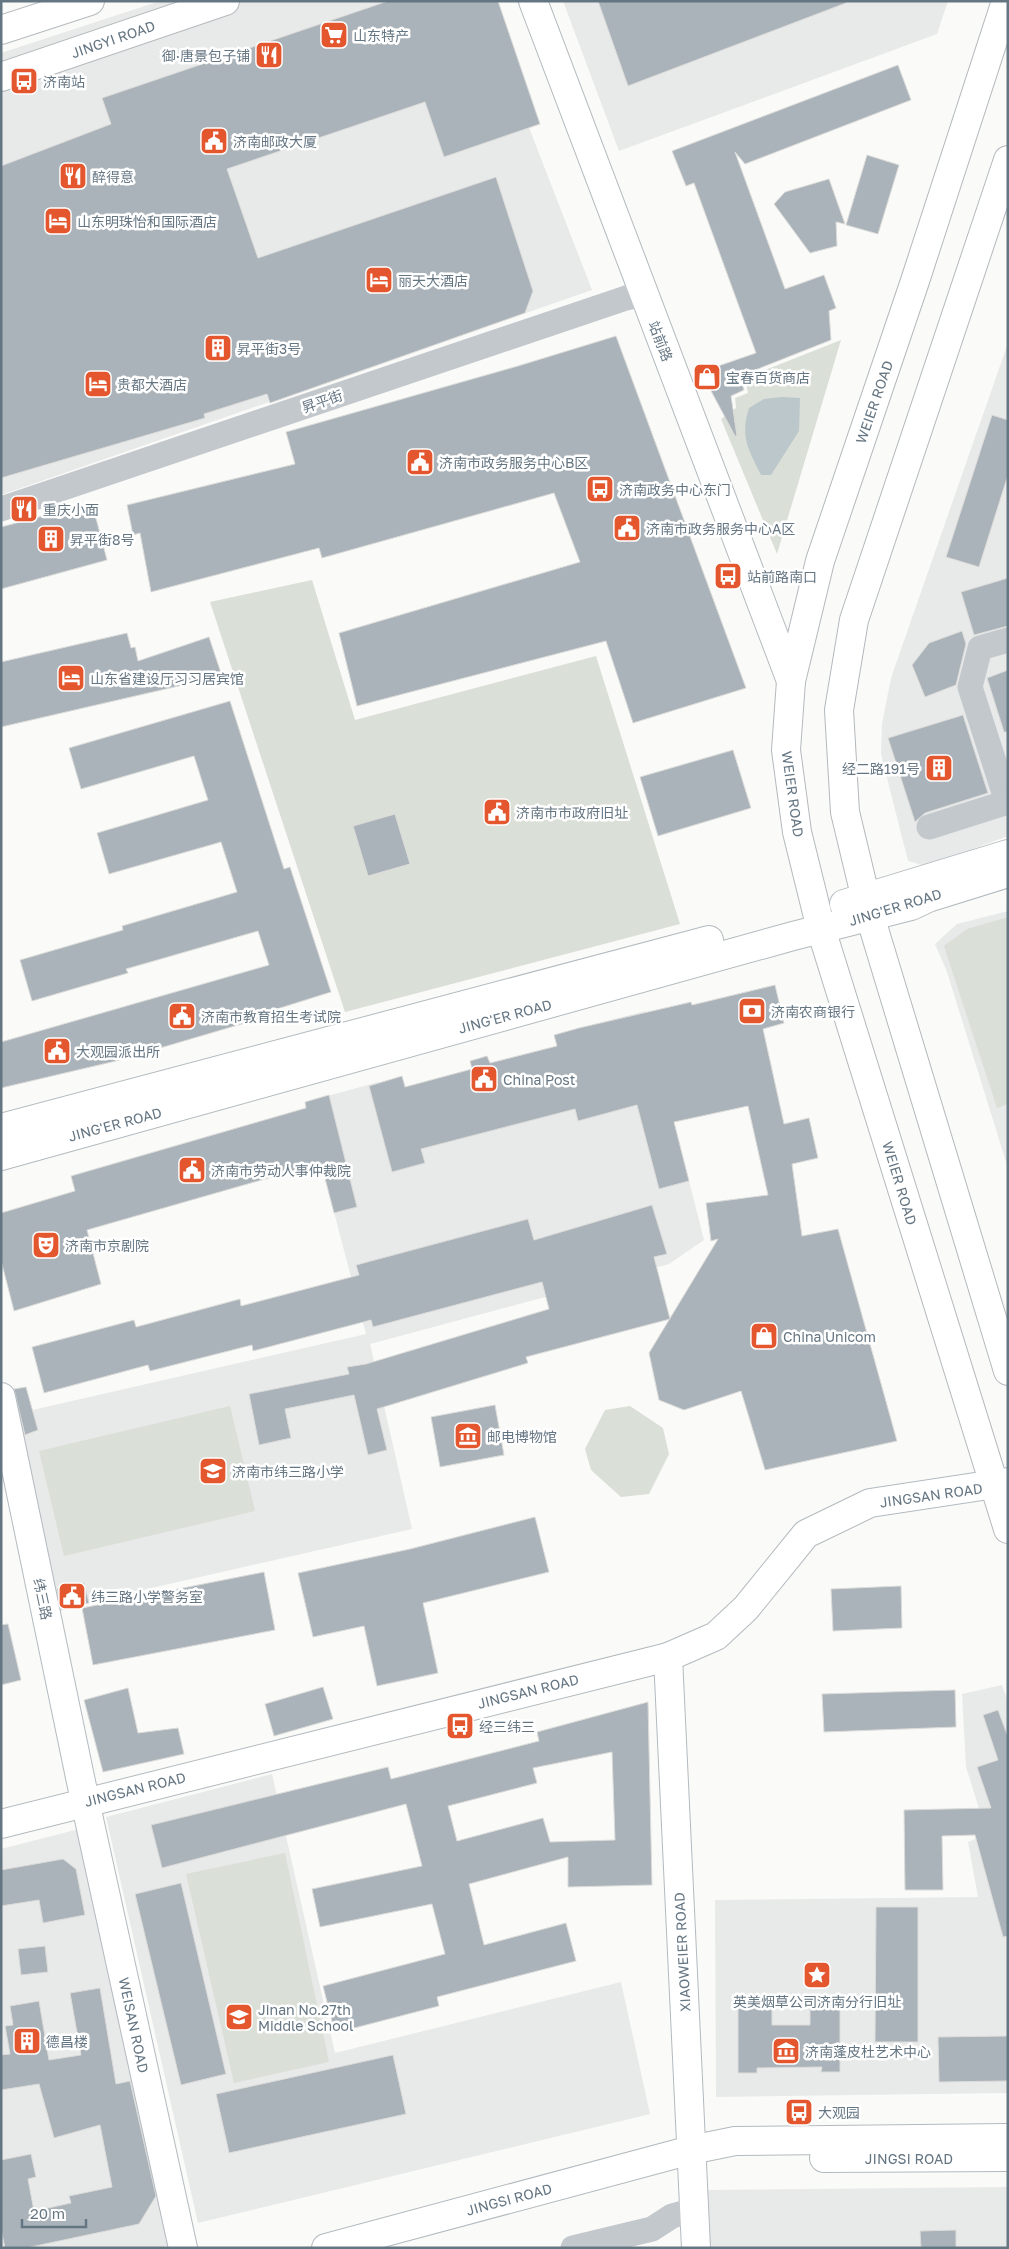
<svg xmlns="http://www.w3.org/2000/svg" width="1009" height="2249" font-family="'Golos Text','Noto Sans SC',sans-serif">
<style>
.built{fill:#e8e9e9}
.green{fill:#dadfd7}
.water{fill:#bbc7cb}
.building{fill:#aab3b9;stroke:#dcdcda;fill-rule:evenodd}
.lines{fill:none;stroke-linecap:round;stroke-linejoin:round}
.secondary-casing{stroke:#b3babf;stroke-width:30}
.primary-casing{stroke:#b5babe;stroke-width:30}
.highway-casing{stroke:#b4b9bd;stroke-width:30}
.street{stroke:#c3c8cc;stroke-width:25}
.secondary{stroke:#fff;stroke-width:28}
.primary{stroke:#fff;stroke-width:28}
.highway{stroke:#fff;stroke-width:28}
.labels{text-anchor:middle;dominant-baseline:central;stroke-width:5;stroke-linejoin:round;paint-order:stroke}
.poi-label{font-size:14px;fill:#657683;stroke:#fff;text-anchor:start}
.street-label{font-size:14px;fill:#657683;stroke:#fff}
</style>
<rect width="100%" height="100%" fill="#fafaf8"/>
<g class="built">
<path d="M160,1H480L592,290L1,495V53Z"/>
<path d="M563,1H948L937,34L619,151Z"/>
<path d="M1008,343V836L926,866L908,861L881,754L882,724L891,678Z"/>
<path d="M1008,911V1168L947,972L935,944L957,924Z"/>
<path d="M646,1011L704,1240L669,1264L370,1344L412,1529L59,1609L15,1414L366,1334L305,1102L379,1082L380,1085L402,1076L406,1087L472,1069L470,1061L487,1056L491,1063L557,1046L580,1032L579,1028Z"/>
<path d="M1002,1685L1008,1702V2093L716,2097L715,1900L978,1897L968,1842L987,1834L966,1767L962,1694Z"/>
<path d="M272,1774L335,2053L621,1982L650,2114L198,2223L106,1817Z"/>
<path d="M79,1829L172,2245L159,2248H1V1849Z"/>
<path d="M1008,2187V2248H708L705,2190Z"/>
</g>
<g class="green">
<path d="M841,340L777,554L721,419L736,408L735,398L748,393L745,378Z"/>
<path d="M312,580L355,720L596,656L680,924L345,1012L210,602Z"/>
<path d="M1008,917V1104L997,1108L944,946L967,929Z"/>
<path d="M230,1406L255,1511L64,1556L39,1451Z"/>
<path d="M630,1406L663,1428L669,1454L649,1494L621,1497L591,1470L585,1449L605,1410Z"/>
<path d="M285,1853L329,2062L234,2083L186,1874Z"/>
</g>
<path class="water" d="M782,397L800,398L799,431L771,475H761C748,449 740,437 749,408L764,399Z"/>
<g class="building">
<path d="M388,1H498L540,124L444,157L425,102L227,169L258,258L496,177L533,291L525,313L270,403L267,394L204,414L205,418L1,478V166L111,124L102,98Z"/>
<path d="M598,1H846V3L628,86Z"/>
<path d="M898,65L911,100L745,164L735,152L785,289L824,275L836,308L829,311L831,340L740,376L744,390L731,396L737,436H735L701,372L756,353L694,183L686,186L672,151Z"/>
<path d="M867,155L899,165L878,234L846,225Z"/>
<path d="M829,179L845,224L836,222L837,246L810,253L774,204L785,192Z"/>
<path d="M616,336L746,688L633,723L606,641L357,706L339,633L580,562L554,493L322,558L319,548L151,592L140,533L133,535L127,505L295,464L286,432L518,366Z"/>
<path d="M992,415L1008,420V475L979,567L946,557Z"/>
<path d="M92,503L107,560L1,589V527Z"/>
<path d="M1008,578V626L974,635L961,592Z"/>
<path d="M962,631L966,644L956,685L925,697L912,665L929,643Z"/>
<path d="M127,633L131,648L135,647L138,661L209,637L222,676L1,727V662Z"/>
<path d="M1008,670V732H1004L987,678Z"/>
<path d="M230,701L284,869L290,867L331,992L261,1014L262,1018L116,1061L1,1088V1042L269,965L258,931L126,969L128,973L32,1001L20,960L123,930L122,926L237,892L221,842L109,874L97,833L208,800L194,756L81,789L69,748Z"/>
<path d="M963,715L988,793L925,813L915,822L888,738Z"/>
<path d="M733,750L751,808L658,836L640,777Z"/>
<path d="M395,814L410,864L368,876L353,826Z"/>
<path d="M775,985L784,1023L763,1029L784,1124L809,1118L818,1158L792,1164L802,1236L838,1229L897,1441L765,1470L741,1391L684,1410L659,1400L649,1353L718,1239L711,1241L706,1203L768,1195L748,1106L674,1122L689,1181L659,1189L637,1105L578,1121L575,1109L421,1149L425,1163L392,1172L369,1086L402,1076L405,1087L472,1069L470,1061L487,1056L490,1063L557,1046L554,1035L579,1028L691,1002L692,1005Z"/>
<path d="M329,1095L357,1207L334,1213L321,1163L87,1230L101,1284L14,1311L1,1260V1213L75,1191L71,1176L306,1108L305,1102Z"/>
<path d="M652,1205L667,1254L654,1257L670,1319L526,1357L528,1363L377,1409L387,1450L368,1455L354,1395L285,1409L291,1438L259,1445L249,1394L349,1374L347,1367L366,1364L549,1309L542,1282L373,1327L371,1320L253,1351L252,1345L150,1371L148,1365L44,1393L32,1347L134,1320L136,1327L240,1299L241,1306L359,1275L356,1265L528,1219L534,1240Z"/>
<path d="M26,1387L38,1430L25,1435L14,1389Z"/>
<path d="M495,1405L504,1455L440,1467L431,1417Z"/>
<path d="M535,1517L549,1572L423,1603L438,1673L377,1686L364,1626L313,1637L298,1573L410,1549Z"/>
<path d="M264,1572L275,1630L93,1665L82,1608Z"/>
<path d="M84,1583L89,1603L61,1610L57,1589Z"/>
<path d="M901,1586L902,1628L833,1631L831,1589Z"/>
<path d="M8,1624L21,1680L1,1685V1625Z"/>
<path d="M323,1687L333,1719L274,1736L265,1704Z"/>
<path d="M128,1688L138,1733L178,1728L184,1754L103,1772L84,1700Z"/>
<path d="M955,1690L956,1727L824,1732L822,1694Z"/>
<path d="M648,1702L652,1885L568,1887V1857L469,1884L484,1945L566,1923L576,1961L437,1997L439,2006L335,2033L323,1986L445,1954L432,1904L320,1927L312,1889L422,1866L406,1804L162,1868L151,1825L388,1767L391,1779L539,1741L537,1732ZM612,1752L615,1840L550,1842L543,1818L457,1841L448,1806L537,1783L533,1768Z"/>
<path d="M998,1710L1008,1737V1936L1003,1937L975,1835L942,1836L943,1890H905L904,1810L991,1808L977,1767L998,1760L983,1715Z"/>
<path d="M63,1859L76,1869L85,1915L43,1923L39,1900L1,1906V1870Z"/>
<path d="M181,1883L226,2074L181,2085L135,1894Z"/>
<path d="M876,1907H918V2042H875Z"/>
<path d="M45,1946L48,1972L21,1975L18,1949Z"/>
<path d="M100,1988L116,2084L130,2081L156,2196L139,2224L26,2248H5L1,2229V2160L31,2154L36,2177L28,2179L34,2211L71,2203L69,2196L112,2187L100,2125L54,2138L39,2084L1,2090V2055L10,2054L5,2026L13,2025L10,2006L39,2001L49,2060L81,2055L70,1993Z"/>
<path d="M738,2001H772V2025H810V2001H840V2072H821L822,2067L757,2068V2073H738Z"/>
<path d="M1008,2036V2081L939,2082L938,2037Z"/>
<path d="M393,2055L406,2114L229,2153L216,2094Z"/>
<path d="M956,2230V2248H921L920,2231Z"/>
</g>
<g class="lines">
<defs>
<g id="secondary">
<path d="M533,1L791,681"/>
<path d="M844,904L1008,854"/>
<path d="M1,1128L709,940"/>
<path d="M1,1156L793,936L911,906L928,898L1008,873"/>
<path d="M1,1397L85,1801L183,2248"/>
<path d="M668,1657L696,2248"/>
<path d="M1,1824L668,1657L716,1636L746,1608L806,1534L870,1503L1008,1482"/>
<path d="M824,2158L1008,2157"/>
<path d="M326,2248L691,2150L735,2141L1008,2138"/>
</g>
<g id="primary">
<path d="M1,30L90,1"/>
<path d="M1,77L225,1"/>
</g>
<g id="highway">
<path d="M1006,1L915,281L820,561L791,681L786,750L797,832L821,929L1008,1529"/>
<path d="M1008,160L854,620L839,710L845,812L870,916L1008,1371"/>
</g>
</defs>
<use href="#secondary" class="secondary-casing"/>
<use href="#primary" class="primary-casing"/>
<use href="#highway" class="highway-casing"/>
<g class="street">
<path d="M1,509L626,298L643,294"/>
<path d="M1007,802L970,687L980,648L1008,640"/>
<path d="M929,827L1008,802"/>
<path d="M573,2248L652,2229L672,2216L694,2210"/>
</g>
<use href="#secondary" class="secondary"/>
<use href="#primary" class="primary"/>
<use href="#highway" class="highway"/>
</g>
<defs>
<symbol id="supermarket-square" viewBox="-11 -11 22 22"><rect x="-9" y="-9" width="18" height="18" rx="4" fill="#e4572e" stroke="#fff"/><path d="M-6-5.5h2.5l.6 2H6L4.5 2H-2.5L-4.4-4H-6ZM-1.5 3.2a1.3 1.3 0 1 0 .1 0ZM3 3.2a1.3 1.3 0 1 0 .1 0Z" fill="#fff"/></symbol>
<symbol id="restaurant-square" viewBox="-11 -11 22 22"><rect x="-9" y="-9" width="18" height="18" rx="4" fill="#e4572e" stroke="#fff"/><path d="M-5-6h1v4h1v-4h1v4h1v-4h1v5L-1.5 .5V6h-2V.5L-5-1ZM5-6V6H3V1.5H1.5Q1.5-4 5-6Z" fill="#fff"/></symbol>
<symbol id="bus-square" viewBox="-11 -11 22 22"><rect x="-9" y="-9" width="18" height="18" rx="4" fill="#e4572e" stroke="#fff"/><path d="M-5-6H5V4H4V6H2V4H-2V6H-4V4H-5ZM-3.5-4V0h7V-4ZM-3.5 1.2v1.5H-2V1.2ZM2 1.2v1.5H3.5V1.2Z" fill="#fff"/></symbol>
<symbol id="civic-square" viewBox="-11 -11 22 22"><rect x="-9" y="-9" width="18" height="18" rx="4" fill="#e4572e" stroke="#fff"/><path d="M-.6-6.5H3V-4.5H.6V-3L4-1V1h2V6H-6V1h2V-1L-.6-3ZM-1.2 2.5V6h2.4V2.5Z" fill="#fff"/></symbol>
<symbol id="hotel-square" viewBox="-11 -11 22 22"><rect x="-9" y="-9" width="18" height="18" rx="4" fill="#e4572e" stroke="#fff"/><path d="M-6-4.5h1.5V1H6V5H4.5V3h-9V5H-6ZM-4 0a1.8 1.8 0 1 1 3.6 0ZM.5 0V-2.5h3Q6-2.5 6 0Z" fill="#fff"/></symbol>
<symbol id="building-square" viewBox="-11 -11 22 22"><rect x="-9" y="-9" width="18" height="18" rx="4" fill="#e4572e" stroke="#fff"/><path d="M-4-6H4V6H1V3H-1V6H-4ZM-2.5-4.3h1.7v1.8h-1.7ZM.8-4.3h1.7v1.8H.8ZM-2.5-1h1.7V.8h-1.7ZM.8-1h1.7V.8H.8Z" fill="#fff"/></symbol>
<symbol id="shop-square" viewBox="-11 -11 22 22"><rect x="-9" y="-9" width="18" height="18" rx="4" fill="#e4572e" stroke="#fff"/><path d="M-5-2.5h2.3a2.7 3.5 0 0 1 5.4 0H5L5.5 6h-11ZM-1.5-2.5h3a1.5 2.3 0 0 0-3 0Z" fill="#fff"/></symbol>
<symbol id="bank-square" viewBox="-11 -11 22 22"><rect x="-9" y="-9" width="18" height="18" rx="4" fill="#e4572e" stroke="#fff"/><path d="M-6-4H6V4H-6ZM0-2.3a2.3 2.3 0 1 0 0 4.6a2.3 2.3 0 1 0 0-4.6Z" fill="#fff"/></symbol>
<symbol id="theatre-square" viewBox="-11 -11 22 22"><rect x="-9" y="-9" width="18" height="18" rx="4" fill="#e4572e" stroke="#fff"/><path d="M-5-5.5Q0-4 5-5.5V0Q5 5 0 6Q-5 5-5 0ZM-3.3-2.5H-1v1.5H-3.3ZM1-2.5H3.3v1.5H1ZM-2.8 1Q0 5.5 2.8 1Z" fill="#fff"/></symbol>
<symbol id="museum-square" viewBox="-11 -11 22 22"><rect x="-9" y="-9" width="18" height="18" rx="4" fill="#e4572e" stroke="#fff"/><path d="M0-6L6-3V-2H-6V-3ZM-5-1h2V3h-2ZM-1-1h2V3h-2ZM3-1h2V3H3ZM-6 4H6V6H-6Z" fill="#fff"/></symbol>
<symbol id="school-square" viewBox="-11 -11 22 22"><rect x="-9" y="-9" width="18" height="18" rx="4" fill="#e4572e" stroke="#fff"/><path d="M0-5L7-2L0 1L-7-2ZM-4 1L0 2.5L4 1V4Q0 6-4 4Z" fill="#fff"/></symbol>
<symbol id="sight-square" viewBox="-11 -11 22 22"><rect x="-9" y="-9" width="18" height="18" rx="4" fill="#e4572e" stroke="#fff"/><path d="M0-6L1.8-2.2L6-1.7L2.9 1.2L3.7 5.4L0 3.3L-3.7 5.4L-2.9 1.2L-6-1.7L-1.8-2.2Z" fill="#fff"/></symbol>
</defs>
<g fill-rule="evenodd">
<use href="#supermarket-square" x="318" y="19" width="32" height="32"/>
<use href="#restaurant-square" x="253" y="39" width="32" height="32"/>
<use href="#bus-square" x="8" y="65" width="32" height="32"/>
<use href="#civic-square" x="198" y="125" width="32" height="32"/>
<use href="#restaurant-square" x="57" y="160" width="32" height="32"/>
<use href="#hotel-square" x="42" y="205" width="32" height="32"/>
<use href="#hotel-square" x="363" y="264" width="32" height="32"/>
<use href="#building-square" x="202" y="332" width="32" height="32"/>
<use href="#shop-square" x="691" y="361" width="32" height="32"/>
<use href="#hotel-square" x="82" y="368" width="32" height="32"/>
<use href="#civic-square" x="404" y="446" width="32" height="32"/>
<use href="#bus-square" x="584" y="473" width="32" height="32"/>
<use href="#restaurant-square" x="8" y="493" width="32" height="32"/>
<use href="#civic-square" x="611" y="512" width="32" height="32"/>
<use href="#building-square" x="35" y="523" width="32" height="32"/>
<use href="#bus-square" x="712" y="560" width="32" height="32"/>
<use href="#hotel-square" x="55" y="662" width="32" height="32"/>
<use href="#building-square" x="923" y="752" width="32" height="32"/>
<use href="#civic-square" x="481" y="796" width="32" height="32"/>
<use href="#bank-square" x="736" y="995" width="32" height="32"/>
<use href="#civic-square" x="166" y="1000" width="32" height="32"/>
<use href="#civic-square" x="41" y="1035" width="32" height="32"/>
<use href="#civic-square" x="468" y="1063" width="32" height="32"/>
<use href="#civic-square" x="176" y="1154" width="32" height="32"/>
<use href="#theatre-square" x="30" y="1229" width="32" height="32"/>
<use href="#shop-square" x="748" y="1320" width="32" height="32"/>
<use href="#museum-square" x="452" y="1420" width="32" height="32"/>
<use href="#school-square" x="197" y="1455" width="32" height="32"/>
<use href="#civic-square" x="56" y="1580" width="32" height="32"/>
<use href="#bus-square" x="444" y="1710" width="32" height="32"/>
<use href="#sight-square" x="801" y="1959" width="32" height="32"/>
<use href="#school-square" x="223" y="2001" width="32" height="32"/>
<use href="#building-square" x="11" y="2025" width="32" height="32"/>
<use href="#museum-square" x="770" y="2035" width="32" height="32"/>
<use href="#bus-square" x="783" y="2096" width="32" height="32"/>
</g>
<g class="labels">
<g class="poi-label">
<text x="353" y="35">山东特产</text>
<text x="250" y="55" text-anchor="end">御·唐景包子铺</text>
<text x="43" y="81">济南站</text>
<text x="233" y="141">济南邮政大厦</text>
<text x="92" y="176">醉得意</text>
<text x="77" y="221">山东明珠怡和国际酒店</text>
<text x="398" y="280">丽天大酒店</text>
<text x="237" y="348">昇平街3号</text>
<text x="726" y="377">宝春百货商店</text>
<text x="117" y="384">贵都大酒店</text>
<text x="439" y="462">济南市政务服务中心B区</text>
<text x="619" y="489">济南政务中心东门</text>
<text x="43" y="509">重庆小面</text>
<text x="646" y="528">济南市政务服务中心A区</text>
<text x="70" y="539">昇平街8号</text>
<text x="747" y="576">站前路南口</text>
<text x="90" y="678">山东省建设厅习习居宾馆</text>
<text x="920" y="768" text-anchor="end">经二路191号</text>
<text x="516" y="812">济南市市政府旧址</text>
<text x="771" y="1011">济南农商银行</text>
<text x="201" y="1016">济南市教育招生考试院</text>
<text x="76" y="1051">大观园派出所</text>
<text x="503" y="1079">China Post</text>
<text x="211" y="1170">济南市劳动人事仲裁院</text>
<text x="65" y="1245">济南市京剧院</text>
<text x="783" y="1336">China Unicom</text>
<text x="487" y="1436">邮电博物馆</text>
<text x="232" y="1471">济南市纬三路小学</text>
<text x="91" y="1596">纬三路小学警务室</text>
<text x="479" y="1726">经三纬三</text>
<text x="817" y="2001" text-anchor="middle">英美烟草公司济南分行旧址</text>
<text x="258" y="2009">Jinan No.27th<tspan x="258" dy="16">Middle School</tspan></text>
<text x="46" y="2041">德昌楼</text>
<text x="805" y="2051">济南蓬皮杜艺术中心</text>
<text x="818" y="2112">大观园</text>
</g>
<g class="street-label">
<text transform="translate(113 39) rotate(-19)">JINGYI ROAD</text>
<text transform="translate(661 341) rotate(69)">站前路</text>
<text transform="translate(322 401) rotate(-19)">昇平街</text>
<text transform="translate(874 402) rotate(-71)">WEIER ROAD</text>
<text transform="translate(793 794) rotate(82)">WEIER ROAD</text>
<text transform="translate(895 907) rotate(-17)">JING'ER ROAD</text>
<text transform="translate(505 1016) rotate(-15)">JING'ER ROAD</text>
<text transform="translate(115 1124) rotate(-15)">JING'ER ROAD</text>
<text transform="translate(900 1183) rotate(73)">WEIER ROAD</text>
<text transform="translate(931 1495) rotate(-8)">JINGSAN ROAD</text>
<text transform="translate(43 1599) rotate(78)">纬三路</text>
<text transform="translate(528 1691) rotate(-14)">JINGSAN ROAD</text>
<text transform="translate(135 1789) rotate(-14)">JINGSAN ROAD</text>
<text transform="translate(682 1952) rotate(-93)">XIAOWEIER ROAD</text>
<text transform="translate(134 2025) rotate(78)">WEISAN ROAD</text>
<text x="909" y="2158">JINGSI ROAD</text>
<text transform="translate(509 2199) rotate(-15)">JINGSI ROAD</text>
</g>
</g>
<rect width="1009" height="2249" fill="none" stroke="#657683" stroke-width="5"/>
<path d="M22 2219v8h64v-8" fill="none" stroke="#657683" stroke-width="2.5"/>
<text x="30" y="2219" font-size="15" fill="#657683" stroke="#ffffff" stroke-width="4" paint-order="stroke">20 m</text>
</svg>
